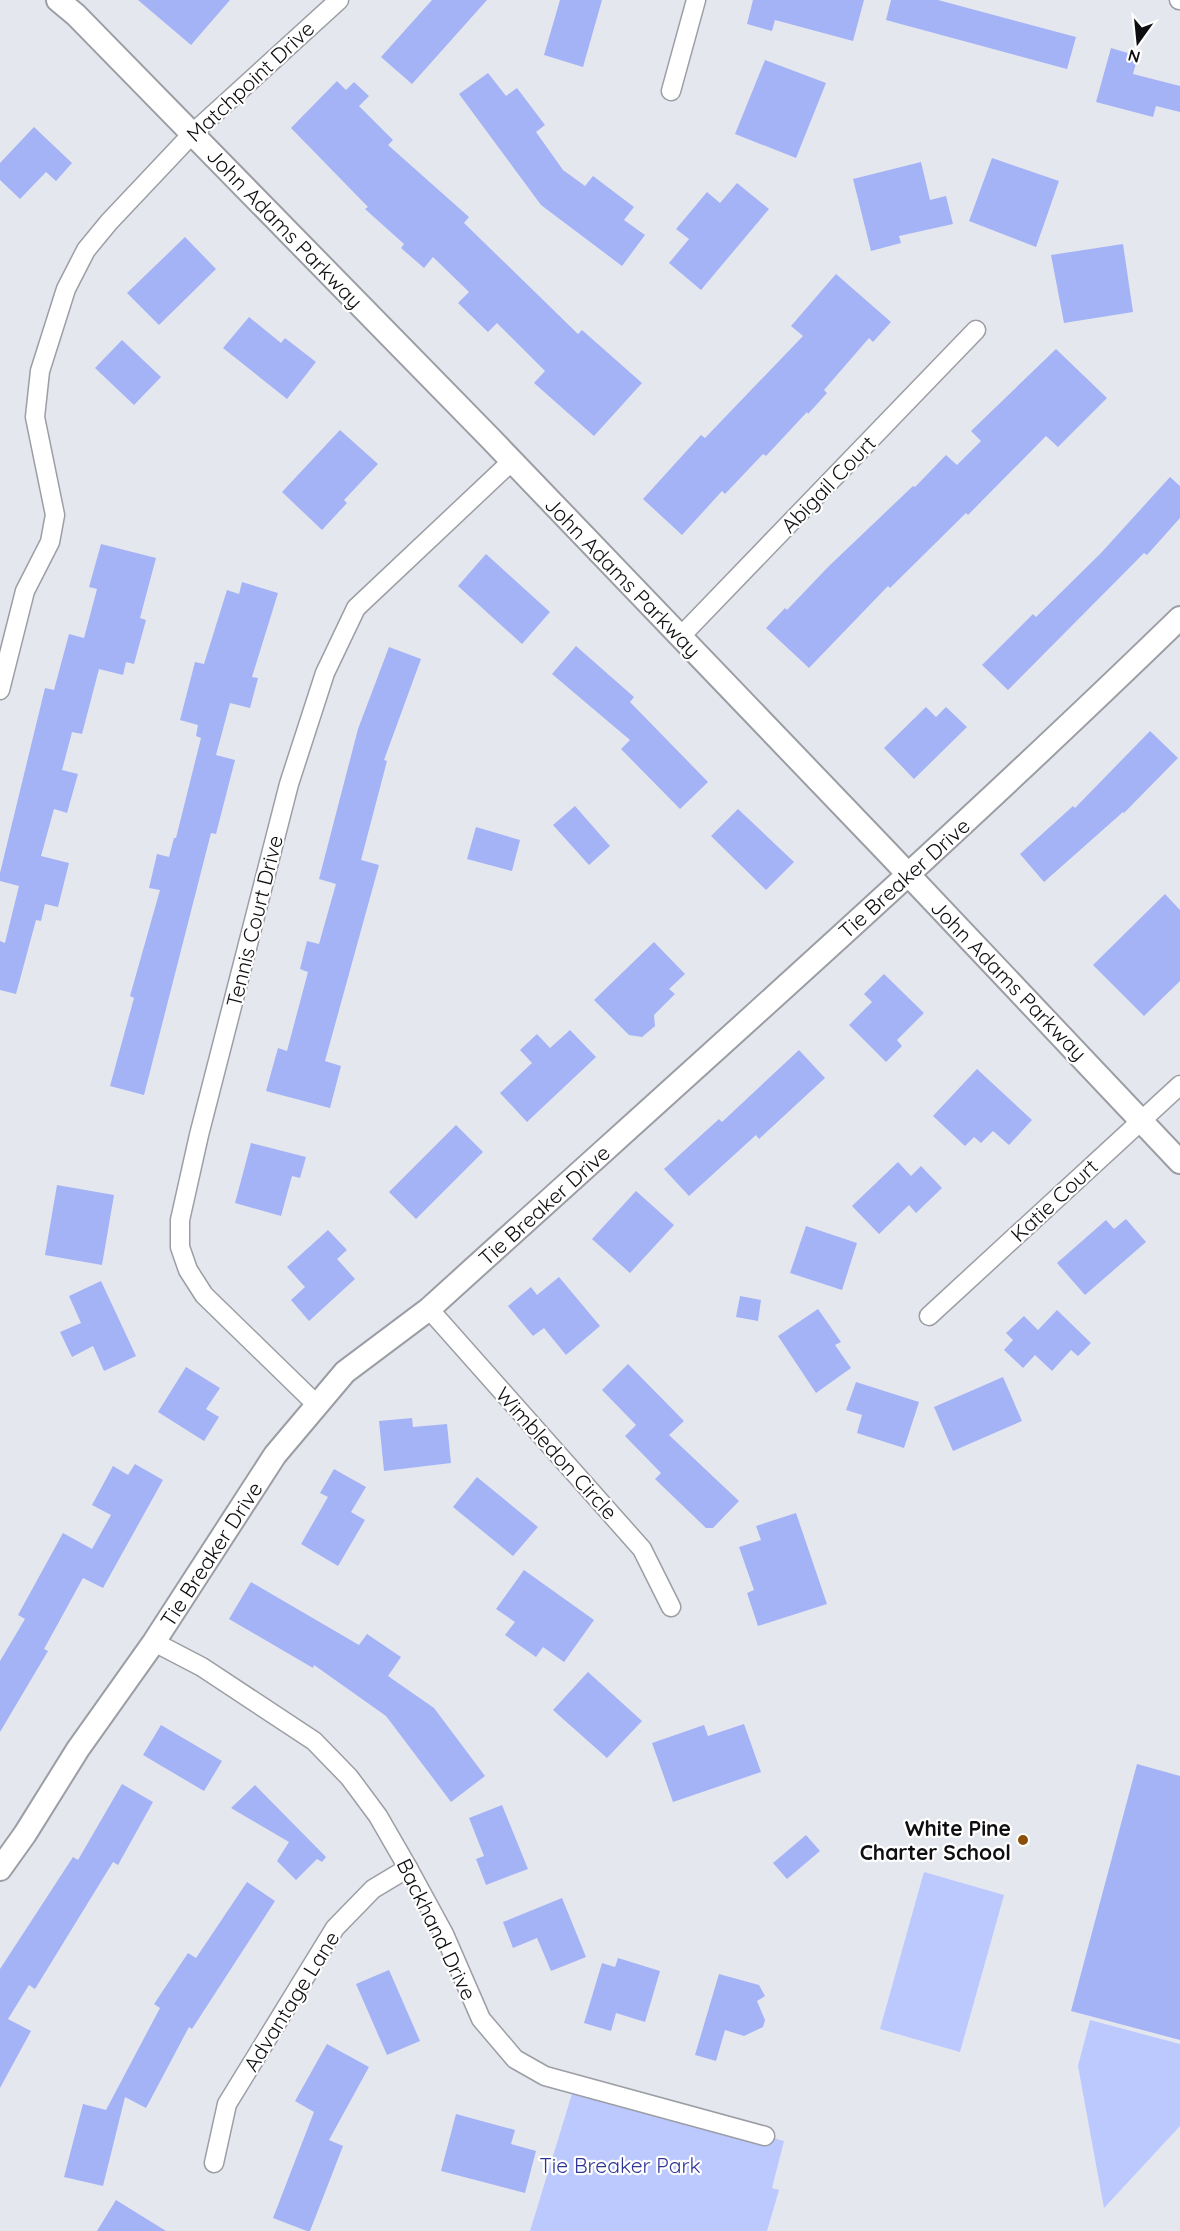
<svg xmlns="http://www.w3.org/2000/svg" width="1180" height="2231" font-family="Quicksand,sans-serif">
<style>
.green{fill:#bbc9ff}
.building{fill:#a4b3f6}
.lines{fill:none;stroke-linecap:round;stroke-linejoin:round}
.minor-casing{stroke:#9c9ea5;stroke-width:21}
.tertiary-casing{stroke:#9c9ea5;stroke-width:26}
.minor{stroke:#fff;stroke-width:18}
.tertiary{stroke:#fff;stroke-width:22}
.poi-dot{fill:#8a4f09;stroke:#fff;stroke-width:2}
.labels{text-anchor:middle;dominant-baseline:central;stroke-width:4.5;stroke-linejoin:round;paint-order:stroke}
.street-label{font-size:21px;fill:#0e0e11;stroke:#fff}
.poi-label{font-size:21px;font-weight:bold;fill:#0e0e11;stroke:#fff;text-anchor:end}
.park-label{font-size:21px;fill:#2e3592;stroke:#fff}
</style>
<rect width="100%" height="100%" fill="#e5e7ef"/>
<g class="green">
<path d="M924,1872L1004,1895L960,2052L880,2029Z"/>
<path d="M1090,2020L1180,2044V2126L1104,2208L1078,2066Z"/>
<path d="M575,2084L784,2141L772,2188L779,2190L767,2231H530Z"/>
</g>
<g class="building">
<path d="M138,0H230L191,45Z"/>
<path d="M432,0H487L412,84L381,57Z"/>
<path d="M560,0H602L583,67L544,55Z"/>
<path d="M753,0H864L853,41L775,20L772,31L747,24Z"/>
<path d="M891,0H938L1076,37L1067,69L886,20Z"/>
<path d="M1111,48L1138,56L1133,74L1180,86V112L1156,106L1153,117L1096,102Z"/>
<path d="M765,60L826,83L796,158L735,134Z"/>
<path d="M488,73L506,96L517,88L545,125L536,132L563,170L585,186L593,176L634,207L624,220L645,235L622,266L541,205L459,94Z"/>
<path d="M337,81L346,90L354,82L369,96L359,106L393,140L388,145L469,217L464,223L578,334L582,330L642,383L594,436L534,383L545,371L497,323L488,332L458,303L469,292L433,257L424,268L401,248L404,244L365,209L368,207L291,128Z"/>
<path d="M34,127L72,163L56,181L46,172L20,199L0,180V163Z"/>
<path d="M992,158L1059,181L1036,247L969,221Z"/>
<path d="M921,162L930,200L946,196L953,224L899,236L901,243L871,251L853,179Z"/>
<path d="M737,183L769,209L701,290L669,263L689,239L676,229L707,192L720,203Z"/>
<path d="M185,237L216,269L159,325L127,293Z"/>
<path d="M1123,244L1133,312L1064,323L1051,255Z"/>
<path d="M836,274L891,322L873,342L869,338L824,390L827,393L808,414L807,412L766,456L763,454L725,494L722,491L682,535L643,499L701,435L705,438L803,336L791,326Z"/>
<path d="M249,317L281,343L285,338L316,362L287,399L223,348Z"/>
<path d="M122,340L161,377L134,405L95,368Z"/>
<path d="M1056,349L1107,398L1058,447L1046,436L968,515L966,513L890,588L888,586L809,668L766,628L785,608L787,610L828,567L913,486L915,487L946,455L957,465L981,441L971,431Z"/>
<path d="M340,430L378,464L344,500L347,503L322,530L282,492Z"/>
<path d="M1170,477L1180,486V518L1147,555L1144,553L1008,690L982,665L1033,614L1036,617L1101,553Z"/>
<path d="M101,544L156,558L140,618L146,620L134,664L126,662L123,675L99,669L82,734L72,732L62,770L78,774L67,813L54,809L41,856L69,863L58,907L45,904L41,921L36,920L16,994L0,990V941L5,943L19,886L0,881V873L45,688L54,690L69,634L84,638L97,589L89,587Z"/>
<path d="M486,554L550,612L522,644L458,586Z"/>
<path d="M242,582L278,593L252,677L258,678L250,708L230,703L216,755L235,760L216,834L211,833L144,1095L110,1086L134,998L130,996L160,890L149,888L157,854L169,857L174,838H176L201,738L196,736L198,725L180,720L195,662L204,664L227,590L239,594Z"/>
<path d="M576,646L634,697L630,702L708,782L680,809L621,749L630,740L552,674Z"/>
<path d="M389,647L421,659L384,760L387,761L361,860L379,865L325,1061L341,1066L330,1108L266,1091L278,1048L287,1051L308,972L300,969L307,941L319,944L336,884L319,879L358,729Z"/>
<path d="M926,707L936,717L946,707L967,727L914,779L884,748Z"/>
<path d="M1150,731L1178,758L1124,813L1123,812L1044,882L1020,854L1073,806L1075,808Z"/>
<path d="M575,806L610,846L589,865L553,825Z"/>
<path d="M738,809L794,862L766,890L711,836Z"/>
<path d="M476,827L520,840L512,871L467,859Z"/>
<path d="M1165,894L1180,910V981L1144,1016L1093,965Z"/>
<path d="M654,942L685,974L669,989L675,994L654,1015L655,1026L642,1037L629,1035L594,1000Z"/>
<path d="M884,974L924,1013L897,1040L902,1046L886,1062L849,1025L872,1002L864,994Z"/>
<path d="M570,1030L596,1057L527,1122L500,1093L532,1063L520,1050L537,1034L550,1048Z"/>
<path d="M799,1050L825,1078L759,1139L756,1135L689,1196L664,1169L719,1119L722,1122Z"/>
<path d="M977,1069L1032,1120L1009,1145L993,1131L981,1143L974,1137L965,1146L933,1116Z"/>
<path d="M456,1125L483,1152L416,1219L389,1192Z"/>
<path d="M251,1143L306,1157L300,1178L292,1176L281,1216L235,1203Z"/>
<path d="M898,1162L911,1176L921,1166L942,1188L916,1213L909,1205L879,1234L852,1206Z"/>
<path d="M57,1185L114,1195L102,1265L45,1255Z"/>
<path d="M636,1191L674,1225L630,1273L592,1239Z"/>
<path d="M1126,1219L1146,1242L1085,1295L1057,1263L1106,1220L1114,1229Z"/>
<path d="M806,1226L857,1243L842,1290L790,1273Z"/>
<path d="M328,1230L347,1250L337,1259L355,1279L309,1321L291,1300L305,1287L287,1267Z"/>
<path d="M559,1277L600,1326L566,1355L544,1328L533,1336L508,1306L531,1287L537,1295Z"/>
<path d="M101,1281L136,1356L104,1371L93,1346L72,1357L60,1332L81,1323L69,1296Z"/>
<path d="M740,1296L761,1300L758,1321L736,1317Z"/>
<path d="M818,1309L841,1342L835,1345L851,1368L816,1393L778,1336Z"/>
<path d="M1057,1310L1091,1343L1078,1356L1071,1350L1052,1371L1035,1355L1023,1368L1004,1350L1013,1340L1006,1333L1024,1316L1038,1330Z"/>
<path d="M628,1364L684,1421L669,1435L739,1501L713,1528H706L655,1479L661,1473L625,1436L636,1425L602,1390Z"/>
<path d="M186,1367L220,1388L206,1409L219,1417L204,1441L158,1412Z"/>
<path d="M1003,1377L1022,1421L953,1451L934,1407Z"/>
<path d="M856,1382L919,1402L904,1448L857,1433L862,1415L846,1410Z"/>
<path d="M412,1418L413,1427L447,1424L451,1463L384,1471L379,1421Z"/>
<path d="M135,1464L163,1480L103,1588L83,1578L44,1649L48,1651L0,1732V1661L25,1619L18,1615L63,1533L92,1549L111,1515L92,1505L113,1466L128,1475Z"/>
<path d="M334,1469L366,1487L351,1512L365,1520L338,1566L301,1544L328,1497L320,1493Z"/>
<path d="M477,1477L538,1527L513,1556L453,1507Z"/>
<path d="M796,1513L827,1604L758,1626L747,1593L754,1590L739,1547L761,1540L756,1526Z"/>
<path d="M524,1570L594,1620L564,1662L543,1647L536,1657L505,1635L515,1622L496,1609Z"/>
<path d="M251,1582L359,1645L367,1634L401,1657L388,1676L434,1708L485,1776L451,1802L386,1716L314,1665L313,1668L229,1619Z"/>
<path d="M588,1672L642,1721L607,1758L553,1710Z"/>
<path d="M744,1724L761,1772L673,1802L652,1743L704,1725L708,1736Z"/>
<path d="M161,1725L222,1761L204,1791L143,1755Z"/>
<path d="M1137,1764L1180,1776V2040L1071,2011Z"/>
<path d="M122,1784L153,1802L118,1865L113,1862L35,1989L29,1985L8,2019L31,2031L0,2088V1969L73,1857L78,1860Z"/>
<path d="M255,1785L326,1857L322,1862L317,1859L296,1880L277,1861L289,1842L231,1808Z"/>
<path d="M502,1805L528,1869L486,1885L476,1859L484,1856L469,1818Z"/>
<path d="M806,1835L820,1851L787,1879L773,1863Z"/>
<path d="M247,1882L275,1901L192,2029L189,2027L146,2108L125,2097L103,2186L64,2177L83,2104L106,2110L160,2008L154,2004L188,1953L196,1958Z"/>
<path d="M562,1898L586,1957L551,1971L537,1938L513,1948L503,1922Z"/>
<path d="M618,1958L660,1971L645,2022L616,2013L611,2031L584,2023L602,1963L615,1967Z"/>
<path d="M389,1970L420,2041L387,2055L356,1984Z"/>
<path d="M719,1974L759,1985L765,1996L757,2001L765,2020L763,2027L744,2036L725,2030L716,2061L695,2055Z"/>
<path d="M327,2044L369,2067L329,2140L343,2146L310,2231H307L273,2218L314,2112L295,2101Z"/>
<path d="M456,2114L515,2130L511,2144L536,2151L525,2193L441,2171Z"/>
<path d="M116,2200L166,2231H97Z"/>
</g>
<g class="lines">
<defs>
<g id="minor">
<path d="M1179,0H1180"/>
<path d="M671,91L696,0"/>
<path d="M680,637L976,330"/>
<path d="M0,690L25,591L50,542L55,515L35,417L40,371L66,289L86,250L109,222L193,133L339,0"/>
<path d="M429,1309L642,1549L671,1607"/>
<path d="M929,1316L1180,1085"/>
<path d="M316,1404L204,1295L188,1270L180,1247V1220L199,1135L289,784L325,673L356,608L512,461"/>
<path d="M154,1642L202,1667L314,1741L349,1777L378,1816L408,1868L444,1934L481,2019L515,2059L545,2076L765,2136"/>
<path d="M214,2163L227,2104L335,1928L373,1889L408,1868"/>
</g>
<g id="tertiary">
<path d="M58,0L76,15L490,438L888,853L1180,1162"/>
<path d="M0,1869L25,1834L78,1749L154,1642L275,1455L345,1372L429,1309C681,1080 936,855 1180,618"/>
</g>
</defs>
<use href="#minor" class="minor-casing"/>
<use href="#tertiary" class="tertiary-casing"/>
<use href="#minor" class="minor"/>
<use href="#tertiary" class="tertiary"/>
</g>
<circle class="poi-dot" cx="1023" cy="1840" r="6"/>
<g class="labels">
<g class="street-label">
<text transform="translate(250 81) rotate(-43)">Matchpoint Drive</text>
<text transform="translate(285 228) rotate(46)">John Adams Parkway</text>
<text transform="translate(828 484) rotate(-46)">Abigail Court</text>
<text transform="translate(623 577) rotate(46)">John Adams Parkway</text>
<text transform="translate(904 878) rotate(-42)">Tie Breaker Drive</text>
<text transform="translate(254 921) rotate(-76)">Tennis Court Drive</text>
<text transform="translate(1009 980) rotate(46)">John Adams Parkway</text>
<text transform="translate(1054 1200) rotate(-43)">Katie Court</text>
<text transform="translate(544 1205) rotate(-42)">Tie Breaker Drive</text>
<text transform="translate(557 1453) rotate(48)">Wimbledon Circle</text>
<text transform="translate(211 1554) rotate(-57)">Tie Breaker Drive</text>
<text transform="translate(437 1929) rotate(64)">Backhand Drive</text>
<text transform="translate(291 2001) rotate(-58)">Advantage Lane</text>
</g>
<g class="poi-label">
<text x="1011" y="1828">White Pine<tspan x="1011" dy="24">Charter School</tspan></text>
</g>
<g class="park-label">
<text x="620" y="2165">Tie Breaker Park</text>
</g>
</g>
<g transform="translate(1138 42) rotate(195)" stroke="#ffffff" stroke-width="4.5" paint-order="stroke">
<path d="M0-4.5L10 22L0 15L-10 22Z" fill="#0e0e11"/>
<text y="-9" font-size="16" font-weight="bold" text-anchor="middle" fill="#0e0e11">N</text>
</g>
</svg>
